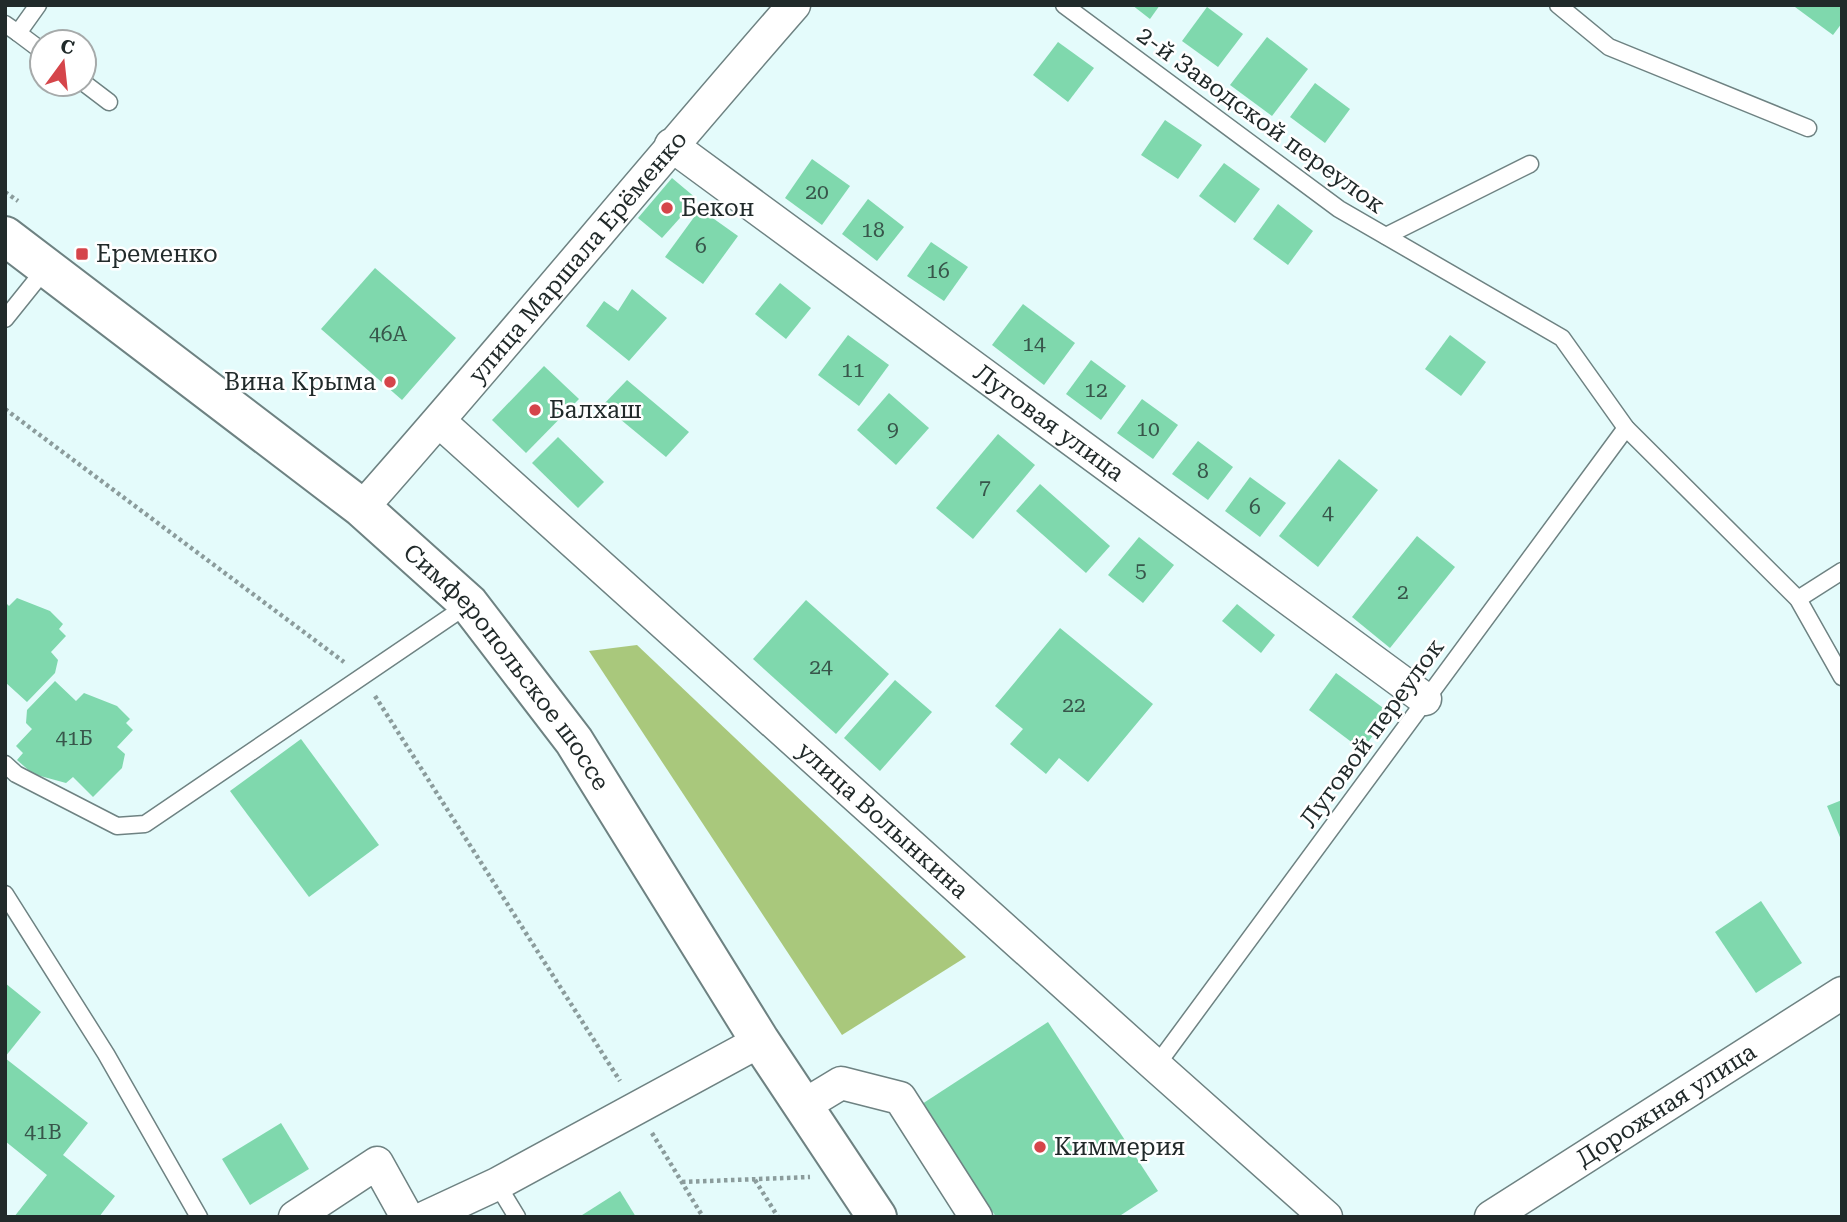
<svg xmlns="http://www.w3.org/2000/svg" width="1847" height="1222" font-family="'Roboto Serif',serif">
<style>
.forest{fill:#a9c87c}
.building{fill:#7fd8ad}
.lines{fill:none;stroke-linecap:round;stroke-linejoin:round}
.lane-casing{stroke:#6e8282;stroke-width:19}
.street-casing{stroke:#6e8282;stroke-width:35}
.secondary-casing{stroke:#6e8282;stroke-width:42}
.path{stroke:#8b9c9c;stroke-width:4.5;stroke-dasharray:3.5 3.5;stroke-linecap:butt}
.lane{stroke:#fff;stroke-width:16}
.street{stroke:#fff;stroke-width:32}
.secondary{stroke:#fff;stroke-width:38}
.poi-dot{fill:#d5454a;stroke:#fff;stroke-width:2.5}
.labels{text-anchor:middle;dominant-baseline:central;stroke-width:5;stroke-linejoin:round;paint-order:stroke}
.number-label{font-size:21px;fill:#38564b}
.street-label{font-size:24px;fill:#212a2a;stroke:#fff}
.poi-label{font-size:24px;fill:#212a2a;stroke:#fff;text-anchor:start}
</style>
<rect width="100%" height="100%" fill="#e4fbfb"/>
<path class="forest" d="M637,645L966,957L842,1035L589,651Z"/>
<g class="building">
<path d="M1132,5H1160L1150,19Z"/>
<path d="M1797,5H1842V23L1833,35L1795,7Z"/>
<path d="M1207,7L1243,34L1218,67L1182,41Z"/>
<path d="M1267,37L1308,69L1272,116L1230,85Z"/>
<path d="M1058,42L1094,68L1068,102L1033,75Z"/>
<path d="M1315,83L1350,109L1325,143L1290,117Z"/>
<path d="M1165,120L1202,145L1178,179L1141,155Z"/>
<path d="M812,159L850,186L822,225L785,198Z"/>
<path d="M1224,163L1260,189L1235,223L1199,196Z"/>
<path d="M672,178L697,199L662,238L638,218Z"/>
<path d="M868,199L904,227L877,261L842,234Z"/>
<path d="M1278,204L1313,231L1288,265L1253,239Z"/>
<path d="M700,209L738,236L703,284L665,257Z"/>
<path d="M931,242L968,267L944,301L907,276Z"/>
<path d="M375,268L456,338L402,400L321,329Z"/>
<path d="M780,283L811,308L786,339L755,314Z"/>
<path d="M632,289L667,318L629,361L586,326L604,301L618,311Z"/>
<path d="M1023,304L1075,343L1044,385L992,345Z"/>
<path d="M848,335L889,365L859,406L818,375Z"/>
<path d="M1450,335L1486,362L1461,396L1425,369Z"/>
<path d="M1091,360L1126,386L1101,420L1066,394Z"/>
<path d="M544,366L579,399L526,453L492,420Z"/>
<path d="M627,380L689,432L666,457L603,405Z"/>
<path d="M889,393L929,428L896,465L857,430Z"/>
<path d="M1142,399L1178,425L1153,459L1117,433Z"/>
<path d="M998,434L1035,465L973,539L936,508Z"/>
<path d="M558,437L604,482L578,508L532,463Z"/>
<path d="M1198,441L1233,467L1208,500L1172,474Z"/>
<path d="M1339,459L1378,490L1318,567L1279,536Z"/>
<path d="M1250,477L1286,503L1260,537L1225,511Z"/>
<path d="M1040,484L1110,546L1086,573L1016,511Z"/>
<path d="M1417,536L1455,567L1390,648L1352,617Z"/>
<path d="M1139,537L1174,565L1143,603L1108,575Z"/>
<path d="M17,598L50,611L63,624L59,629L66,636L51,652L58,660L55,673L27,702L5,682V602L9,606Z"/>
<path d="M806,600L889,674L836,734L753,659Z"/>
<path d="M1237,604L1275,635L1261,653L1222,621Z"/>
<path d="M1060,628L1153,704L1088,782L1059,758L1046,774L1010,744L1023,729L995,706Z"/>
<path d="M1336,673L1390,713L1362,750L1309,710Z"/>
<path d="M895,680L932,712L880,771L844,738Z"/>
<path d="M55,681L76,701L84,693L117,706L130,719L126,723L133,730L117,747L125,754L122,768L93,797L73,777L66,783L33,774L17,760L23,753L16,746L32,729L26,723L27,710Z"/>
<path d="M301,739L379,845L309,897L230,791Z"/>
<path d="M1842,800V842L1827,806Z"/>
<path d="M1761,901L1802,963L1756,993L1715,932Z"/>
<path d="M5,983L41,1012L5,1057Z"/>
<path d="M1048,1022L1158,1191L1118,1217H996L922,1104Z"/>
<path d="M5,1058L88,1123L63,1155L115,1196L99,1217H14L47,1175L5,1141Z"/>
<path d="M281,1123L309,1169L250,1205L222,1159Z"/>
<path d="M620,1191L636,1217H579Z"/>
</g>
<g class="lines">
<defs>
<g id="lane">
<path d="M1064,5L1339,209L1562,338L1626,428L1798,599L1842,677"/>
<path d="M1558,5L1609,47L1808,128"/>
<path d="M5,24L18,33L38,5"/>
<path d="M18,33L42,51"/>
<path d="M84,83L109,102"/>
<path d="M1386,236L1530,164"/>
<path d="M5,319L46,268"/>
<path d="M1798,599L1842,571"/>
<path d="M5,764L16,774L117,826L145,824L469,604"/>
<path d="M5,894L106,1054L199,1217"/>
<path d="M1156,1066L1626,428"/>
<path d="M497,1184L517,1217"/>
</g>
<g id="street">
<path id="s1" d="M671,145L1425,699"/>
<path id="s2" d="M439,421L1156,1066L1326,1217"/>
<path id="s3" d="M362,508C508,343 648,172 794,5"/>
<path d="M803,1106L841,1083L900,1098L976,1217"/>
<path d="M295,1217L377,1163L407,1217"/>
<path d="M426,1217L497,1184L760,1041"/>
<path id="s4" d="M1491,1217L1842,993"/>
</g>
<g id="secondary">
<path id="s5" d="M5,236L362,508L469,604L574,741L760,1041L877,1217"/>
</g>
</defs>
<use href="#lane" class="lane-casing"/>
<use href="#street" class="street-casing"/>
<use href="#secondary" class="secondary-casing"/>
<g class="path">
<path d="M5,192L18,201"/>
<path d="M5,409L344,662"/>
<path d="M375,696L620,1081"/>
<path d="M652,1133L703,1217"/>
<path d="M755,1180L778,1217"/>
<path d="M682,1182L810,1177"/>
</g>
<use href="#lane" class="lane"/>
<use href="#street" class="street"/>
<use href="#secondary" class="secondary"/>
</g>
<g class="poi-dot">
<circle cx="667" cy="208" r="7"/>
<rect x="75" y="247" width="14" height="14" rx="3.5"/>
<circle cx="390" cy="382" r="7"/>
<circle cx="535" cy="410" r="7"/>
<circle cx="1040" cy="1147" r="7"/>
</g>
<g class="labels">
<g class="number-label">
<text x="817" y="192">20</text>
<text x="873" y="230">18</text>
<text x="701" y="246">6</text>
<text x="938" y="271">16</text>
<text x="388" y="334">46А</text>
<text x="1034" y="344">14</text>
<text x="853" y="370">11</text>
<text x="1096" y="390">12</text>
<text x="893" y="429">9</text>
<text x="1148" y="429">10</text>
<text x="1203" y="471">8</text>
<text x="985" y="487">7</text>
<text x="1255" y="507">6</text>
<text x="1328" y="513">4</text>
<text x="1141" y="570">5</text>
<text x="1403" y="592">2</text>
<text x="821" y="667">24</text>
<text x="1074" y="705">22</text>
<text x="74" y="738">41Б</text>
<text x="43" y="1132">41В</text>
</g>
<g class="street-label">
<text transform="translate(1261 120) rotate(36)">2-й Заводской переулок</text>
<text stroke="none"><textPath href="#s3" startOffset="331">улица Маршала Ерёменко</textPath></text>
<text stroke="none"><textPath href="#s1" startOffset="469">Луговая улица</textPath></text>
<text stroke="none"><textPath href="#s5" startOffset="665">Симферопольское шоссе</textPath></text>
<text transform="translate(1372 733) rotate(-54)">Луговой переулок</text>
<text stroke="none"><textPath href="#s2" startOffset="597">улица Волынкина</textPath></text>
<text stroke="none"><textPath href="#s4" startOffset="208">Дорожная улица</textPath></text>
</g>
<g class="poi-label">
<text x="681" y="208">Бекон</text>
<text x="96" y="254">Еременко</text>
<text x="376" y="382" text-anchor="end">Вина Крыма</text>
<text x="549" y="410">Балхаш</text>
<text x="1054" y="1147">Киммерия</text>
</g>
</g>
<rect width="1847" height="1222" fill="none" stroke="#212a2a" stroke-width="14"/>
<g transform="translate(63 63) rotate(15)"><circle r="33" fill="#ffffff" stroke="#a6aaaa" stroke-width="2"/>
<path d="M0-5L12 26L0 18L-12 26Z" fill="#d5454a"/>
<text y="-10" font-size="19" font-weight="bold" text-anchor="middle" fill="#212a2a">С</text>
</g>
</svg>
